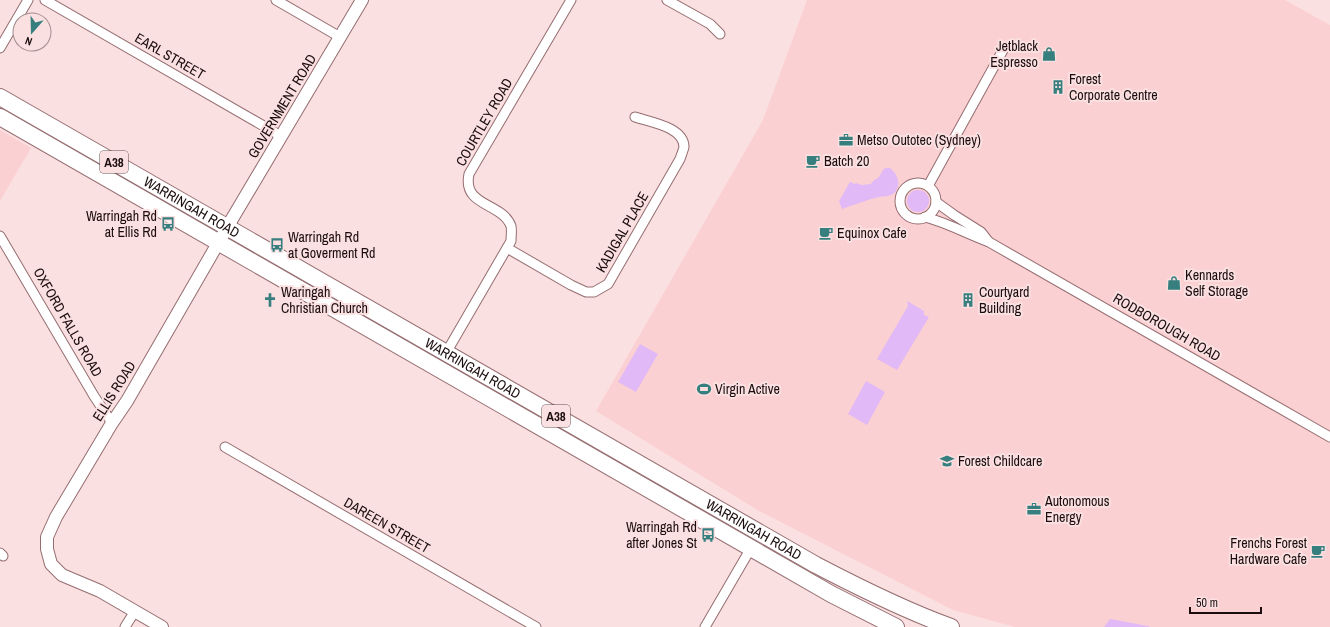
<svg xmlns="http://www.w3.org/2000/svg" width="1330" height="627" font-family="'Archivo Narrow',sans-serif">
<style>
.built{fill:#fbd0d3}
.green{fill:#e1b9f6}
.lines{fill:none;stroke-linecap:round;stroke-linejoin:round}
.minor-casing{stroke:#956d70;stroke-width:11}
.tertiary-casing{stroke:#956d70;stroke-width:14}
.trunk-casing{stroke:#956d70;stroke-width:18}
.minor{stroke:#fff;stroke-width:9}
.tertiary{stroke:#fff;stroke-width:12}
.trunk{stroke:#fff;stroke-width:16}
.labels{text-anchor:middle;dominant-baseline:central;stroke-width:4;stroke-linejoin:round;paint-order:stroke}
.shield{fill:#fbe0e1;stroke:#5e4c4d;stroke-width:1}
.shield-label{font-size:13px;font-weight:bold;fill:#1b0d0e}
.poi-label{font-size:14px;fill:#1b0d0e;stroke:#fbe0e1;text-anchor:start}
.street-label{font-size:14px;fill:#1b0d0e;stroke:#fbe0e1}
</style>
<rect width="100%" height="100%" fill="#fbe0e1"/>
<g class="built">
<path d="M807,0H1285L1330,25V627H1015L953,610L759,511L596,411L763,120Z"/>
<path d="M0,130L31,148L0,201Z"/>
</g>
<g class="green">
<path d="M886,168H890C898,174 902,186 894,193C890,197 884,196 879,197C866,200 854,205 842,209L839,201L850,182L855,184L856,183L862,185L871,184C873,180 875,180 878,178C882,174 881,170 886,168Z"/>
<circle cx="918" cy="201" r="11"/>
<path d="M907,301L924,311V315L929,317L897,370L877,359L908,306Z"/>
<path d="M640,344L658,354L636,392L618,382Z"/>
<path d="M866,381L885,392L867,425L848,414Z"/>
<path d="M1110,619L1148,626L1150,627H1104Z"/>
</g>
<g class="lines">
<defs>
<g id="minor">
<path d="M45,0L281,136"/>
<path d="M276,0L340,37"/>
<path d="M667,0L710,24L720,34"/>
<path d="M0,48L28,0"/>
<circle cx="918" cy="201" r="18"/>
<path d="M928,186L1003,50"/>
<path d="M936,202L954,215L981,232L988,241"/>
<path d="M925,217C948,223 967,234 989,242L1330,437"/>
<path d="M0,236L94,396L112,423"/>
<path d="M507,248L571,285L586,292H594L608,284L680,159C681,156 683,151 684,147C684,127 650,122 635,117"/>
<path d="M446,353L511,241C511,236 512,230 511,226C502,202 462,207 469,174L571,0"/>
<path d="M225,447L536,627"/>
<path d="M0,553L3,556"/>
<path d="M125,627L135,611"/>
<path d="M705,627L751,548"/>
</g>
<path id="tertiary" d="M162,627L100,591L62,575L51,564L47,549V537L56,517L112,423L127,401L232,219L362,0"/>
<g id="trunk">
<path id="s1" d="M0,97L816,565C860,588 904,610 951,627"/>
<path d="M0,117L831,594L896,627"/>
</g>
</defs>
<use href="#minor" class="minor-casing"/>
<use href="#tertiary" class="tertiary-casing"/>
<use href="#trunk" class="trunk-casing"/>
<use href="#minor" class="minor"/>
<use href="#tertiary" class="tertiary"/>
<use href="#trunk" class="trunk"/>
</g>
<defs>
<symbol id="shop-bare" viewBox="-9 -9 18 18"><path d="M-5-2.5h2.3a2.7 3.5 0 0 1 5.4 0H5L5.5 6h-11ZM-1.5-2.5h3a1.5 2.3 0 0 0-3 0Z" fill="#367f7e" stroke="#fbe0e1" stroke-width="2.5" paint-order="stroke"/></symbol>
<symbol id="building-bare" viewBox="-9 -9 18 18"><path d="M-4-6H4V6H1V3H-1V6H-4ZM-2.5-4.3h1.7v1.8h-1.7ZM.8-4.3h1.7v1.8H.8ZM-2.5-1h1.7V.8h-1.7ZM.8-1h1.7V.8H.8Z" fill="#367f7e" stroke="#fbe0e1" stroke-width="2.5" paint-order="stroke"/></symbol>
<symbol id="office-bare" viewBox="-9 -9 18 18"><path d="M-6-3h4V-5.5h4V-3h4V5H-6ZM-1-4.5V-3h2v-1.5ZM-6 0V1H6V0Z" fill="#367f7e" stroke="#fbe0e1" stroke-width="2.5" paint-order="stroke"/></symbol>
<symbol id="cafe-bare" viewBox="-9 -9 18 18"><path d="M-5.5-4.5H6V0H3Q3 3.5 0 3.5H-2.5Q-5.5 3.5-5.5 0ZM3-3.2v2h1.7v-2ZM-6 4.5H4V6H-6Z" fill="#367f7e" stroke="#fbe0e1" stroke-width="2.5" paint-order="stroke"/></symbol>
<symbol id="bus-bare" viewBox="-9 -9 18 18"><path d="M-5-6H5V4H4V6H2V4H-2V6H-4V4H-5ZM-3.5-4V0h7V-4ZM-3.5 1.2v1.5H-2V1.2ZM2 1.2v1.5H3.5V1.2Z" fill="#367f7e" stroke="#fbe0e1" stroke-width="2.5" paint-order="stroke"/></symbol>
<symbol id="church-bare" viewBox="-9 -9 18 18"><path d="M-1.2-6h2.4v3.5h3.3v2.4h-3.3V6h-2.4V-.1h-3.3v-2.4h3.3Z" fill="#367f7e" stroke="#fbe0e1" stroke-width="2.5" paint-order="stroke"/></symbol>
<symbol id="stadium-bare" viewBox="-9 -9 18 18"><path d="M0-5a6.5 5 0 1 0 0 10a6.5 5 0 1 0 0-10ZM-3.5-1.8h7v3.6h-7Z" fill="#367f7e" stroke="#fbe0e1" stroke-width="2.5" paint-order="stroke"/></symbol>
<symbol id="school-bare" viewBox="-9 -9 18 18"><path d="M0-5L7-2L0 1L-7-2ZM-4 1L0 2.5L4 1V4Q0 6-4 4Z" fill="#367f7e" stroke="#fbe0e1" stroke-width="2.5" paint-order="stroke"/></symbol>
</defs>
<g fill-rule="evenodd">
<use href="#shop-bare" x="1039" y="44" width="20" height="20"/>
<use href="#building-bare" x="1048" y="77" width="20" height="20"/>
<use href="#office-bare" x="836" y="130" width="20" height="20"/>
<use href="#cafe-bare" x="803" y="151" width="20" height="20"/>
<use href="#bus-bare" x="158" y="214" width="20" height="20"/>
<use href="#cafe-bare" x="816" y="223" width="20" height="20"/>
<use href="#bus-bare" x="267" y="235" width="20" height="20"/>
<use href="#shop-bare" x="1164" y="273" width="20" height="20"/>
<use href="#church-bare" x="260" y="290" width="20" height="20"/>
<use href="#building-bare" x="958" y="290" width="20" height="20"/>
<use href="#stadium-bare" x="694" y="379" width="20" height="20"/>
<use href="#school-bare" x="937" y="451" width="20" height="20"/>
<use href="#office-bare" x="1024" y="499" width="20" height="20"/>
<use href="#bus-bare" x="698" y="525" width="20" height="20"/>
<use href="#cafe-bare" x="1308" y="541" width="20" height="20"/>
</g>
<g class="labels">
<g class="shield">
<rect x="100" y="151" width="28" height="22" rx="3"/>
<rect x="542" y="405" width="28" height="22" rx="3"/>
</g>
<g class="shield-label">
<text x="114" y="162">A38</text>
<text x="556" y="416">A38</text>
</g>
<g class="poi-label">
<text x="1038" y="46" text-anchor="end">Jetblack<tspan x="1038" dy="16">Espresso</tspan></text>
<text x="1069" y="79">Forest<tspan x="1069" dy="16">Corporate Centre</tspan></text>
<text x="857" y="140">Metso Outotec (Sydney)</text>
<text x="824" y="161">Batch 20</text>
<text x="157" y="216" text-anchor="end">Warringah Rd<tspan x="157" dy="16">at Ellis Rd</tspan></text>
<text x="837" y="233">Equinox Cafe</text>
<text x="288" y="237">Warringah Rd<tspan x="288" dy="16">at Goverment Rd</tspan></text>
<text x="1185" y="275">Kennards<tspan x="1185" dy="16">Self Storage</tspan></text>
<text x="281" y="292">Waringah<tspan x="281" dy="16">Christian Church</tspan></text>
<text x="979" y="292">Courtyard<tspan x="979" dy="16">Building</tspan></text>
<text x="715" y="389">Virgin Active</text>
<text x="958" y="461">Forest Childcare</text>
<text x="1045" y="501">Autonomous<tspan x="1045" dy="16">Energy</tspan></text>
<text x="697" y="527" text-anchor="end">Warringah Rd<tspan x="697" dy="16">after Jones St</tspan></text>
<text x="1307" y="543" text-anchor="end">Frenchs Forest<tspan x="1307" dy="16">Hardware Cafe</tspan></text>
</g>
<g class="street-label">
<text transform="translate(170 56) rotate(30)">EARL STREET</text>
<text transform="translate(282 106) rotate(-59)">GOVERNMENT ROAD</text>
<text transform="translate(484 122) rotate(-60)">COURTLEY ROAD</text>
<text stroke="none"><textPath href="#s1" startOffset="221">WARRINGAH ROAD</textPath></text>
<text transform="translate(622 232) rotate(-60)">KADIGAL PLACE</text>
<text transform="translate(68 322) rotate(60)">OXFORD FALLS ROAD</text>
<text transform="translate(1167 327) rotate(30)">RODBOROUGH ROAD</text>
<text stroke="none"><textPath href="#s1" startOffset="545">WARRINGAH ROAD</textPath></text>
<text transform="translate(114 391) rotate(-58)">ELLIS ROAD</text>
<text transform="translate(387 525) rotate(30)">DAREEN STREET</text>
<text stroke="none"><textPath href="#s1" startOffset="869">WARRINGAH ROAD</textPath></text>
</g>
</g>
<g transform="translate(32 32) rotate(200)"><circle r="19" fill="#fbe0e1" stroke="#a18c8d"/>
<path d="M0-3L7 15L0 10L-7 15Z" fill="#367f7e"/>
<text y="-6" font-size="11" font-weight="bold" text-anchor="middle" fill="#1b0d0e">N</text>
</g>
<path d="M1190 607v6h71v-6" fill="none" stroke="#1b0d0e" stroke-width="2"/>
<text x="1196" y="607" font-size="12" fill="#1b0d0e" stroke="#fbe0e1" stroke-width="3" paint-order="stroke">50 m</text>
</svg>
